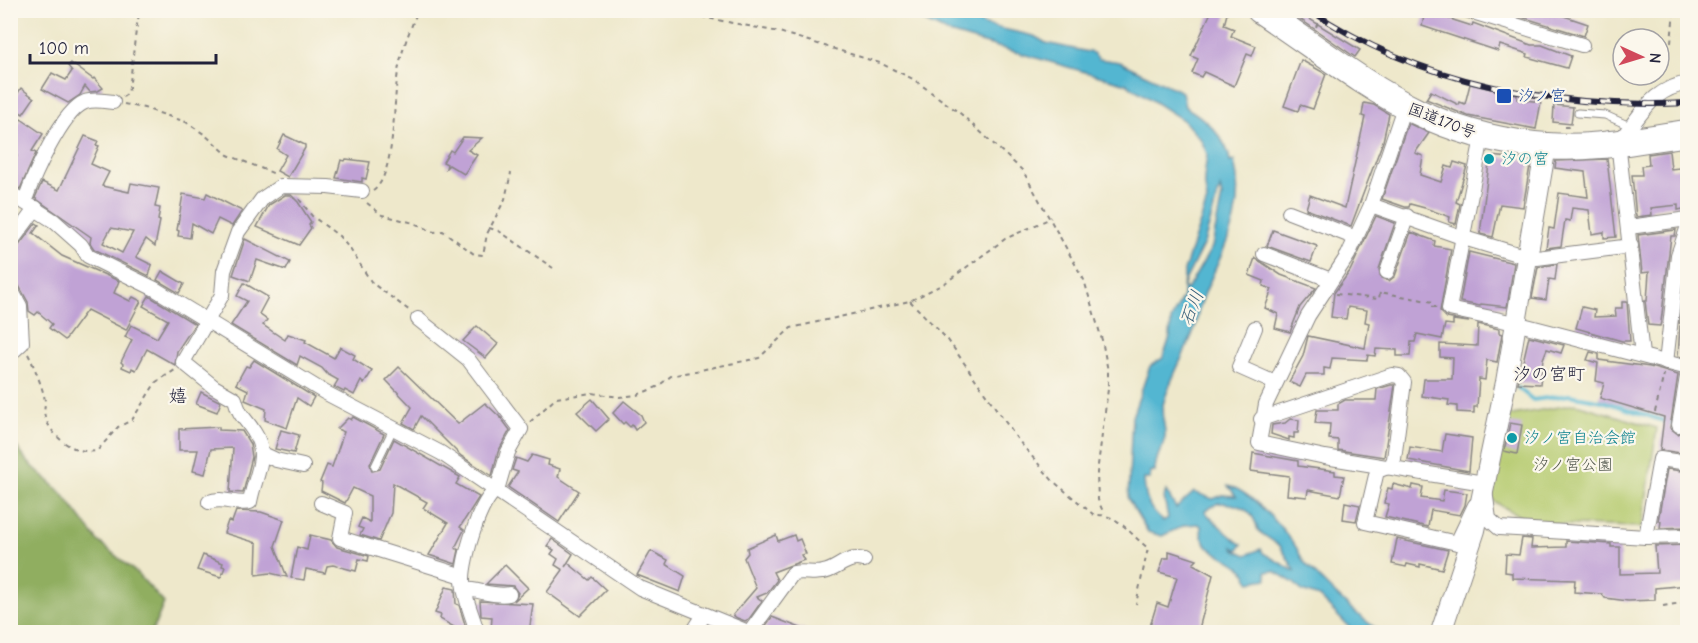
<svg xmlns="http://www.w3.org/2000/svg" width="1698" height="643" font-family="'Comic Neue','Klee One',sans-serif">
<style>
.green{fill:#b5ca6e;stroke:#6c7654;stroke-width:1.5}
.forest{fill:#90ae61;stroke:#59684e;stroke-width:1.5}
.water{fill:#52b6d1;stroke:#3a6c86;stroke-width:1.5;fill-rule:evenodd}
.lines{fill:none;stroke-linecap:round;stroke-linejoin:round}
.stream{stroke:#52b6d1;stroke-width:4}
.building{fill:#c0a2d5;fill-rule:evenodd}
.lane-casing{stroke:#888583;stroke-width:9}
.street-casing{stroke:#888583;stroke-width:16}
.secondary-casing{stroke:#888583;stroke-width:22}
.highway-casing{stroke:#888583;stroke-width:28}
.path{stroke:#888583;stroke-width:2;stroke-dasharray:4.5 4.5;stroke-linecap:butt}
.lane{stroke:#fff;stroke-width:7}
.street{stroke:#fff;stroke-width:14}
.secondary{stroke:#fff;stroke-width:20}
.highway{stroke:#fff;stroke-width:26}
.rail-casing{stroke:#22223b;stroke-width:6}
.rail{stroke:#fbf7ec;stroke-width:4;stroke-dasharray:11;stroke-linecap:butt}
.transit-dot{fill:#1a4fb4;stroke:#fbf7ec;stroke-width:2}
.culture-dot{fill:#0f9aa8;stroke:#fbf7ec;stroke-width:2}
.labels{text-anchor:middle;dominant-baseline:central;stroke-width:4.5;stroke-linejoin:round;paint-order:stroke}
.transit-label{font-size:16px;fill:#164399;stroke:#fbf7ec;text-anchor:start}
.street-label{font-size:16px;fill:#22223b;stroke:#fbf7ec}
.culture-label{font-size:16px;fill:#0d838f;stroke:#fbf7ec;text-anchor:start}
.park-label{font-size:16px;fill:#4e544a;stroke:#fbf7ec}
.water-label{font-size:18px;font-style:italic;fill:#355d77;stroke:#fbf7ec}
.neighbourhood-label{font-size:18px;fill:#22223b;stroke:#fbf7ec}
</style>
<rect width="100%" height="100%" fill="#fbf7ec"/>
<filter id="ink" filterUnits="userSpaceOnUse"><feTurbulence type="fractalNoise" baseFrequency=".0167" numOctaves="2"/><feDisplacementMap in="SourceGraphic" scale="12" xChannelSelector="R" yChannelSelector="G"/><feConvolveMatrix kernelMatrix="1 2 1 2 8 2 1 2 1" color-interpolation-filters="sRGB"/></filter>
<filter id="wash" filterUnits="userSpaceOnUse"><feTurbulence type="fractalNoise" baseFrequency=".008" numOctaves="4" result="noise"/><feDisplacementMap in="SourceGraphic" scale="24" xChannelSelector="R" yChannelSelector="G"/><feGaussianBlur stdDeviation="1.35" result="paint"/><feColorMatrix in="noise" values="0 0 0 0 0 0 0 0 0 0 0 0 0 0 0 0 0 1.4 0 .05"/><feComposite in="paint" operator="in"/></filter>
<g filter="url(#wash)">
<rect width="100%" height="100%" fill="#eee8cb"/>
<path class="green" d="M1576,404L1657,428L1642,527L1533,524L1490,499L1507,416Z"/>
<path class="forest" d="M10,438L27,461L62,493L98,541L138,574L164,603L152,632H11Z"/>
<path class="water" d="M902,11H961L985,25L1034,36L1046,43L1093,53L1099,59L1120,62L1182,92L1185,107C1204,117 1228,139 1230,162L1234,161C1248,219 1218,255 1200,306C1197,313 1198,321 1195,328C1185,354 1170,378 1163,405C1160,415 1166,426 1165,437C1163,450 1155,454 1155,472L1151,471L1150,479H1144C1145,498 1148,509 1163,521L1168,518L1164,497L1166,491L1176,508L1194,492L1213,499L1223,495L1236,496L1228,486C1250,490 1283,528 1296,547C1299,552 1301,558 1305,563C1328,588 1353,613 1381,632H1354L1319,597L1302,591L1294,583L1274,571L1266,572L1267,579L1250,582C1248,578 1246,573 1243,570C1227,554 1199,553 1201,526L1198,524L1185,525L1162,536L1148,532L1128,499L1132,417L1150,366L1163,358L1170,337L1171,320L1183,296L1184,271L1207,201L1204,179L1207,154L1201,140L1183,120L1127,84L949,33ZM1220,188L1222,196L1212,247L1187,290L1184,287L1185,281L1204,243ZM1218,503C1239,503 1254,509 1258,531L1280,546L1296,572L1263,553L1261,549L1246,555L1234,549L1233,547L1238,550L1242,544C1237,543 1208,516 1205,511Z"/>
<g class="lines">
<path class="stream" d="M1518,388L1533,400L1569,395L1603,401L1688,429"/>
</g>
<g id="blocks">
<g class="building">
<path d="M1212,10H1228L1224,25L1234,29L1231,36L1256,46L1252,56L1247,54L1234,86L1204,72L1201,77L1192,73L1198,59L1191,56Z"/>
<path d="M1287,10H1295L1360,50L1355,57Z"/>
<path d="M1546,10L1588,24L1584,36L1502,11Z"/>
<path d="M1425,11L1472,26L1473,23L1531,45H1542L1571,56L1567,68L1527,57L1528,54L1500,45L1498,51L1422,26Z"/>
<path d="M1301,60L1326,74L1313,109L1300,105L1298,111L1284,106Z"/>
<path d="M71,63L93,79L94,78L103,88L98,91L90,92L85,86L80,95L68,103L42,89L52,73L66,80L72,71L68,66Z"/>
<path d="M1470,84L1517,95V99L1541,102L1536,129L1468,116L1426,99L1431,91L1459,105L1460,102L1465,104Z"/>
<path d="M21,88L34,98L23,114L10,106Z"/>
<path d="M1364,103L1374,105L1389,114L1383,141L1351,226L1306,209L1310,195L1345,208L1365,117L1362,116Z"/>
<path d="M1554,105L1573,107L1571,124L1553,122Z"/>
<path d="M21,119L43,134L32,151L36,153L20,189L10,184V169L17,156L10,153V134Z"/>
<path d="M1408,123L1429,133L1415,153L1423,156L1420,175L1441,182L1446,166L1452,168L1454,162L1467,166L1456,202L1460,204L1456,224L1449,222L1450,217L1425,208L1410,204L1409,207H1405L1382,199Z"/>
<path d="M284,135L305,145V148L288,177L277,171L286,155L277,149Z"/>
<path d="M85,136L98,141L96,145L99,146L91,164L109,172L102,186L129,192L131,183L159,188L155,207L160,208L158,220L160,221L155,246L146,239L136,257L152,265L149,276L94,249L90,243L91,237L35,198L42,182L59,190ZM111,228L133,232L122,253L103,243Z"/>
<path d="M463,137L482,138L468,150L477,155L464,174L449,165L446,168L447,164L443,162L450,150L453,152Z"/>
<path d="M1669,151L1671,169L1688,167V208L1678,210V205L1651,208L1652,215L1636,217L1632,175H1642L1641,166L1649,165L1648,154Z"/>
<path d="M1490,156L1531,160L1523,207L1500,204L1493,237L1480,234Z"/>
<path d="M346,159L370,162L366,179L362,178V182L336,178L341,160L345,161Z"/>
<path d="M1607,159L1616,237L1604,238V232L1592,234L1589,210L1572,208L1570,221L1565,220L1561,246L1546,248L1549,228L1554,229L1559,193L1588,197L1585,172L1555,168L1556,161Z"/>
<path d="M207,193L242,211L232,226L218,219L211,234L192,223L190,238L178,236L179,231L177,230L183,194L205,198Z"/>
<path d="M285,195H291L298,202L311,222L309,225L311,228L299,245L257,227L269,205Z"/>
<path d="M1376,216L1395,223L1379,269L1381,278L1389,281L1395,276L1411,232L1435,241L1434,246L1451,249L1440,311L1447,318L1469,322L1453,320V325L1445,324L1442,339L1417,334L1415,342H1411L1410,356H1397V350L1376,349L1375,356L1368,355L1367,360L1332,358L1330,369L1324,368V375H1306L1300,387L1289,382L1303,356L1308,336L1365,348L1369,323L1365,322L1367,310L1348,307L1346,319L1331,317L1334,293L1350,271Z"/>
<path d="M36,223L39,225L33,233L62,256L119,281L114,293L130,301L133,297L141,301L126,330L87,310L65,340L49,328L52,324L38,312L35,315L29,311L28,302L18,284L10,279V252L17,248Z"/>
<path d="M1273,230L1317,246L1311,262L1267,246Z"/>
<path d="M1676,230L1675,236H1671L1661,322L1660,326L1648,325L1645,301H1647L1649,272L1642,273L1638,235Z"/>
<path d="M245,239L290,262L286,270L257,260L250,281L233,275Z"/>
<path d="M1469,252L1514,263L1507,307L1481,304L1480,306L1460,302Z"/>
<path d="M1255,258L1281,275L1316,288L1300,307L1290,332L1275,328L1278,314L1265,308L1272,289L1263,286L1264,281L1249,275Z"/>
<path d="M1686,263H1688V324L1679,323Z"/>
<path d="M1557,264L1555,280L1549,279L1546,300L1532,298L1538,267Z"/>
<path d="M162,271L184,284L179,293L157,280Z"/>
<path d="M244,283L268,297L259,314L267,320L263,325L285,340L288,334L306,340L305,342L334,358L340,347L355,355L353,359L372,371L364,384L361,381L354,395L345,390L344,392L334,387L338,380L327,374L322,368L300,356L297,365L231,325L247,301L237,296Z"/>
<path d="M149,296L195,324L177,351L175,365L147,349L136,370L132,368L131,371L122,367L123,364L121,362L132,340L125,337L131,325L157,338L168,320L143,306Z"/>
<path d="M1622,302H1627L1630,341H1622L1576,328L1582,307L1595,310L1594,317L1616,316L1615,308H1622Z"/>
<path d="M1478,324L1499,329V333L1502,334L1497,362L1487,360L1485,380L1479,379L1477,407H1474V413L1457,412V406L1448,405L1449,400L1422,396L1424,379H1452L1453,358L1440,357V344L1477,346Z"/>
<path d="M477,326L498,344L486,358L463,341Z"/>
<path d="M1680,326H1688V359L1678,356Z"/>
<path d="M1529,336L1564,345L1561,353L1547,349L1543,359L1540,384L1518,383Z"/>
<path d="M1590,352L1599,354V360L1650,367L1678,375L1670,428L1678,434L1688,428V454L1660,450L1664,417L1600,398L1604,383L1596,381L1598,363L1587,360Z"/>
<path d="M254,360L314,397L309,406L297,398L287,428L265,420L266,409L245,400L248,390L236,384L246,366L249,367Z"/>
<path d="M399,367L458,424L485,403L501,418L510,430L498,452L492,476L461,456L421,416L414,429L403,423L412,407L386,380Z"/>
<path d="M1391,385H1395L1384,457L1338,450V440L1329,439L1330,424L1315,423L1317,410H1338V404L1345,400H1376L1377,389Z"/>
<path d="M201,392L221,402L217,412L196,404Z"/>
<path d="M592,399L609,419L596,431L577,412Z"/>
<path d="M624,401L641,415L644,422L635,430L632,425L630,427L625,422L623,424L613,413Z"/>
<path d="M353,417L384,434L370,464L372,471L380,469L394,439L460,477L456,484L479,497L460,527L464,530L455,548L459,550L456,564L429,555L448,523L423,508L427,502L393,483L391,513L379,541L360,535L363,529L358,527L362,518L370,522V496L353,488L345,503L321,491L322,483L320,482L327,465L332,467L344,432L337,429L348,418L351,420Z"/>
<path d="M1290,419L1299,420L1298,433H1294V438L1289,437V440L1271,434L1272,425L1285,423Z"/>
<path d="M1510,423L1522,425L1517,454L1504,451Z"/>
<path d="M219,427V430L242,431L250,444L252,457L243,493L230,492L233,448L211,449L205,474L193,471L198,450H179V429Z"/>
<path d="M281,430L299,435L294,453L275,449Z"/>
<path d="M1445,434L1472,438L1469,471L1408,460L1410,447L1442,452Z"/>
<path d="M1253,453L1298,461V466L1335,471V475L1344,476L1340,496L1308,490L1307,497L1287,495L1289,476L1251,471Z"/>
<path d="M532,455L549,460L548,465L560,469L558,477L579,491L559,522L508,487L518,472L512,470L516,458L527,462Z"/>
<path d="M1667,469L1688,472V527L1660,528L1661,521H1658Z"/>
<path d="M1393,484L1412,489L1413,485L1423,487L1421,498L1442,501L1444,490L1467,493L1465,505L1460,515L1431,510L1428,527L1385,517L1389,504L1384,503L1388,488L1392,489Z"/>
<path d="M1345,502L1360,505L1356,521L1343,519Z"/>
<path d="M236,511L261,512L284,520L275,546L287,577L270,573L256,575L257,543L224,533L228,521L232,522Z"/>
<path d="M310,535L331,540L337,547L369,556L368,561L359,559L356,571L333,565L327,566L325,573L306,569L304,580L291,578L297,547L307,550Z"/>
<path d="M776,535L778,541L794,535L796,541L800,539L806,554L801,555L804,560L773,572L777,580L767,593L757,597L762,601L749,619L745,621L737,618L733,615L756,588L744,558L748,553L747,548Z"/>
<path d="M1522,538L1532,539L1531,548L1566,547V541L1611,544V547H1620V574L1657,573L1655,546L1688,545V585L1655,588V600L1628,601L1605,598L1602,594L1574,592L1575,580L1512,578V573L1505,572L1506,554L1519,555Z"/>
<path d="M552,539L573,554L565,567L568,563L589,580L592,577L606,590L580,616L547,592L563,570L555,565L558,559L551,554L554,550L547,546Z"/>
<path d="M1397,539L1448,550L1442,569L1420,564V567L1407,564L1406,567L1392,564Z"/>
<path d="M651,551L668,560L666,564L685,576L680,592L637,575Z"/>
<path d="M1169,551L1197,560L1193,564L1213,575L1198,633H1148L1157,603L1168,607L1177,577L1159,572L1164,558H1169Z"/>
<path d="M203,555L223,563L222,566L225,567L221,577L197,570Z"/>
<path d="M505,565L528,588L514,601L518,593L513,586L486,584Z"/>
<path d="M446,587L455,589L456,604L459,605L467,631L459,630L440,619L441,615L435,613Z"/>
<path d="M480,601L533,604L529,633L491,630L492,617L481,616Z"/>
<path d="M772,617L811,632L810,633H767L768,630L764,628Z"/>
</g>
</g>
</g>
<g filter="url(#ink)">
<use href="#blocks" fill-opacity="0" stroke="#888583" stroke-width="1.5"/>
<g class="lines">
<defs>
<g id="lane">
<path d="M1578,113L1605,115L1632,127"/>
<path d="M375,466L394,427"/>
<path d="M1232,632H1235"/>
</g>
<g id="street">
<path d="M1466,10L1582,45"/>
<path d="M1404,107L1371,205L1348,255L1308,316L1266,404L1259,443L1325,457L1484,483L1489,519L1499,528L1646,537L1688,536"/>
<path d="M1482,137L1449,309L1515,323L1688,368"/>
<path d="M10,193L54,221L81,245L88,256L155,289L324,392L441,453L640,588L748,632"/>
<path d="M25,200C33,177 62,111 85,102C94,99 104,101 113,102"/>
<path d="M1371,205L1464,238L1527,257L1537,258L1631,246"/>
<path d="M1289,212L1356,238"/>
<path d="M1629,227L1688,219"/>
<path d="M10,243L36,208"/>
<path d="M1264,254L1331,280"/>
<path d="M1387,272L1407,216"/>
<path d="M10,288L20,306L22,343L10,354"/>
<path d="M418,319L468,359L521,429L508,452L497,490C480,498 463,559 463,579C463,596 473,616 477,632"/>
<path d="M1255,328L1239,367L1275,383"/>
<path d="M1642,355L1618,142C1643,115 1649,90 1688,83"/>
<path d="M1666,363L1678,255L1688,226"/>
<path d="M1261,419L1392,375L1399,376L1404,382L1394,459L1391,466L1377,471L1365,522L1457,543L1475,505"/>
<path d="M1679,425L1688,371"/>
<path d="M261,453L276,460L303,466"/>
<path d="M209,502C223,496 236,506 250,502C254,477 270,456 254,432C245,417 240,418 235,399L214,387L183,362L222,295L224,271L238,232L262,199L281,186L328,187L362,191"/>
<path d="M321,503L345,513L340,538L463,576"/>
<path d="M1646,537L1660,459L1688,463"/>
<path d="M465,589C479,590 497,597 509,594"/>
<path d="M693,632L704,615"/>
<path d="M750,632L793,573C803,571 813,574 823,572C838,570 846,555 864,560"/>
</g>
<path id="secondary" d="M1441,632L1475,530L1506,382L1546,146"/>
<path id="highway" d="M1260,10C1359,76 1422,137 1547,146C1593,150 1642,139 1688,133"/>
</defs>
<use href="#lane" class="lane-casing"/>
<use href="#street" class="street-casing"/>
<use href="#secondary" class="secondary-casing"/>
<use href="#highway" class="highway-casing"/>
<g class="path">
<path d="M666,10L779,32L880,63L913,79L961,114L1023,171L1084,280L1102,340L1108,371V389L1097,473L1098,500L1104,514"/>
<path d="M1316,27L1323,10"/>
<path d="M1671,43L1674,10"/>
<path d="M123,97L128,93C133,68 133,41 139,15L147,10"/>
<path d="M124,104L144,108L186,122L204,134L228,155L275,174"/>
<path d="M1564,127H1568V124"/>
<path d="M373,191C396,175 393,100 398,72C401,51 410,30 418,10"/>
<path d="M299,199L312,216L339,236L350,249L372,283L410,311"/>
<path d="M367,203L382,215L414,223L434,232L443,231L474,254L483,255L487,234L505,199L511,173"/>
<path d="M489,228L499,231L553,268"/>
<path d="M1336,294L1379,299L1380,292L1433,302V307H1437"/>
<path d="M910,301L948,340L1018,440L1053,481L1094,515C1119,513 1130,535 1148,548L1136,604"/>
<path d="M28,354C33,363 44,391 45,401C45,408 43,413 46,420C55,440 75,454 97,451L118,427L132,420L156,382L175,370"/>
<path d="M1655,412L1664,374"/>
<path d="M530,422L556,398L592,393L619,397L637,395L657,387L671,376L759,358L791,328L910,301L945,283L1005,239L1051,218"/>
<path d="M1663,606L1688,602"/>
</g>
<use href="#lane" class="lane"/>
<use href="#street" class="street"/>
<use href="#secondary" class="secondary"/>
<use href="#highway" class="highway"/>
<defs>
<path id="rail" d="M1310,10C1419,84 1558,109 1688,103"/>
</defs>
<use href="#rail" class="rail-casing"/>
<use href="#rail" class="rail"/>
</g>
</g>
<rect class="transit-dot" x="1496" y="88" width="16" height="16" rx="3"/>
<g class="culture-dot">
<circle cx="1489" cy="159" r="6"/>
<circle cx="1512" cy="438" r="6"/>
</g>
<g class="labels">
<g class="transit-label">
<text x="1518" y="96">汐ノ宮</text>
</g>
<g class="street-label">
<text transform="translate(1442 121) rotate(21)">国道170号</text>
</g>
<g class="culture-label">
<text x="1501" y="159">汐の宮</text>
<text x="1524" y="438">汐ノ宮自治会館</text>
</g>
<g class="park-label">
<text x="1573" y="465">汐ノ宮公園</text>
</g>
<g class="water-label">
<text transform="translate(1192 308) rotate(-69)">石川</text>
</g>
<g class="neighbourhood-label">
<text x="1549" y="374">汐の宮町</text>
<text x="178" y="396">嬉</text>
</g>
</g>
<rect width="1698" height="643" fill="none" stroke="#fbf7ec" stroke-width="36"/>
<g transform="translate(1641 57) rotate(94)"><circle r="28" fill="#fbf7ec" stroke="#a4a2a5" stroke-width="1.5"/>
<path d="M0-4.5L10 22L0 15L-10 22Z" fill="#d1495b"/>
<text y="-9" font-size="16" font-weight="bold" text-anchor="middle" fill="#22223b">N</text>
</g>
<path d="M30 54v9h186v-9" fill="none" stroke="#22223b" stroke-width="3"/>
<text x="39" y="54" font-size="18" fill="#22223b" stroke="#fbf7ec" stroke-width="4.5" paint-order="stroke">100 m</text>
</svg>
